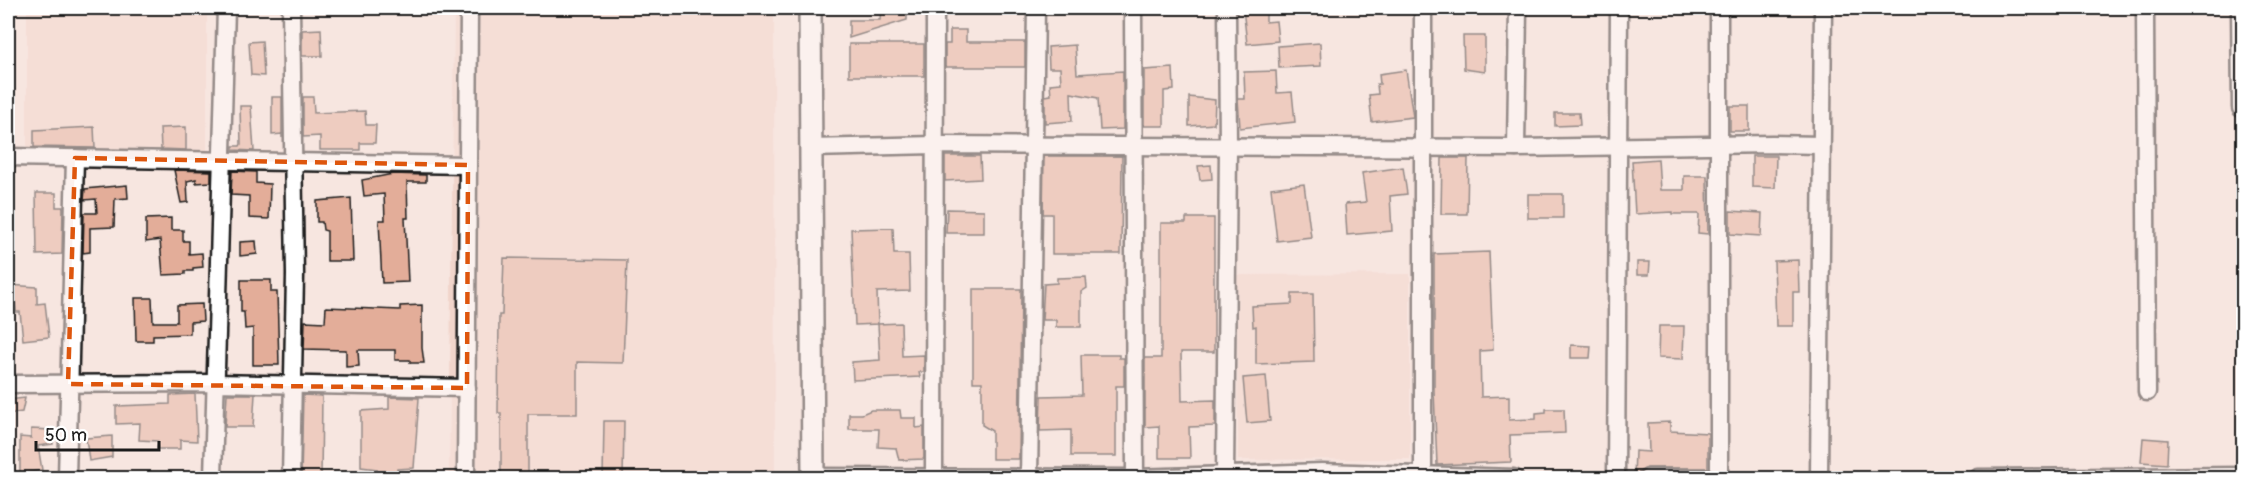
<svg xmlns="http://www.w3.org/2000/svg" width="2251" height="486" font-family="Pangolin,sans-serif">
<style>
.built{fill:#f1d5cb}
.building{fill:#e3ad99;stroke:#1c1c1c;stroke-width:1.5}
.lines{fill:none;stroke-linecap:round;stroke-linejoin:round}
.minor-casing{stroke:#1c1c1c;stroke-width:21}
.tertiary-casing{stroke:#1c1c1c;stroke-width:26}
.minor{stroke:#fff;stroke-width:16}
.tertiary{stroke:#fff;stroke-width:21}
.marked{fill:none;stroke:#de560d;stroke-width:4.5;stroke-dasharray:12 8;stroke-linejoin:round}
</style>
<rect width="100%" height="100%" fill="#f7e6e0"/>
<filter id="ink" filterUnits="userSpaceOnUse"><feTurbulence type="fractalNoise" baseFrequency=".0167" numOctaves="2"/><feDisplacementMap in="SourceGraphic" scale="12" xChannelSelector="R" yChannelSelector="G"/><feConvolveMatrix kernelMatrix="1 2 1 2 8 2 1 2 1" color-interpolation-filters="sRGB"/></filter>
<g filter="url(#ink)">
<g class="built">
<rect x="27" y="8" width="180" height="145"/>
<path d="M454,8H774L775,478H449Z"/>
<path d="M1410,274V459L1238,460L1237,275Z"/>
</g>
<g class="building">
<path d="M881,8H907V20L849,38V20H880Z"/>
<path d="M1243,8H1266V22L1276,21L1278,41L1247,44Z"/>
<path d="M321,29L322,56H302V30Z"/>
<path d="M950,30H966V42H1025V67H945V44H950Z"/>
<path d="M1463,36H1485V72L1464,69Z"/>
<path d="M262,41L264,76L251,75L249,42Z"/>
<path d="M1320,43L1321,66L1279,68L1278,46Z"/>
<rect x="849" y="44" width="75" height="32"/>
<path d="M1075,45L1077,74L1123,71V129L1100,130L1098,98L1071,93L1072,121L1045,123V96L1051,95L1050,84L1061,83L1060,68H1049L1048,47Z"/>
<path d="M1173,68L1174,90L1164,91V126H1144V70Z"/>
<path d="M1406,70L1413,117L1372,122L1369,95L1378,94L1377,84H1380L1379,74Z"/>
<path d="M1276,71L1277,93L1292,92L1295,122L1240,128L1238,99H1245L1244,72Z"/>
<path d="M272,97H282V138V134L272,135Z"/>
<path d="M303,97H313L314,113L365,111L366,125H376L375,143H360V150H320V136L303,137Z"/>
<path d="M1189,97L1215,100L1214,124L1189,126Z"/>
<path d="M240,106H251L254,151L233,150V146H240L241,144Z"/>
<rect x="1730" y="106" width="19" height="25"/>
<path d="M1555,113H1579L1580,125L1555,126Z"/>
<path d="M94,127L95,148L34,147V130Z"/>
<path d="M186,127V150L161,149L160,128Z"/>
<path d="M945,156H980L981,179L945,181Z"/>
<path d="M1044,156H1122L1121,254H1052V214H1043Z"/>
<path d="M1752,156H1776L1775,188L1752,187Z"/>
<path d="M1442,158H1468L1467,214H1441Z"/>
<path d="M1658,159L1660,190H1684V176H1707L1708,234L1698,233L1699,214H1672V212L1635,214L1632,161Z"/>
<path d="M1211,165L1212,179L1200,180L1198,166Z"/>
<path d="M1403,167L1407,194L1390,196L1392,231L1347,235L1345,204L1366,202L1362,173Z"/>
<path d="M174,170L211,171V182L196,183V179L187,181L188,202L181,203Z"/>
<path d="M232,171L256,172V183L270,184L269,219L249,218V196L231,195Z"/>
<path d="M393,174L426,175V182H407L408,218H405L408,282L382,283L379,220H385L384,194L364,196L362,180Z"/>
<path d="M1304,184L1311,237L1277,241L1271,188Z"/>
<path d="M127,185L128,198L115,199L114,227L90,228V252L83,253L84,213H97L96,199L84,200L85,189Z"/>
<path d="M36,193H56V207H63L62,254L37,255Z"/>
<rect x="1528" y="194" width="35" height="24"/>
<path d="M351,198L353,261H327V231L323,230L322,222H317V201Z"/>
<path d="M947,209L984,210V233H946Z"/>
<path d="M1730,211L1762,213L1761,236L1730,234Z"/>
<path d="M171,218V230H183V241H189V254L202,253L203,267L193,268V271H185V274L163,275L160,240L146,242V219Z"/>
<path d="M1186,218H1214V352H1181L1182,401L1215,400V426L1189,427L1190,458H1159V426L1145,427V358H1161V223H1186Z"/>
<path d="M893,228L894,254H909L910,291L877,292L878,324L855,325L851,229Z"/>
<path d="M256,241L257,254L240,256V242Z"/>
<path d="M1489,252L1493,350L1480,351L1481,397L1509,396V420L1536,419V413L1546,412V409H1564L1565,433L1510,435L1511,462L1437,465L1434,391V254Z"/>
<path d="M504,258L627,260L623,363L577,362V414H528V473L501,474V413H498L499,315H502Z"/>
<path d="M1798,260L1799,292H1793V326H1776L1774,261Z"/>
<path d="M1637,262H1650L1649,275H1637Z"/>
<path d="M1086,277L1087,288L1081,292V327H1056V320H1042L1044,284L1057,283V278Z"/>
<path d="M241,280H271V292H277L279,365H253V328L245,329L244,312H241Z"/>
<path d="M9,285L37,287V304L45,303L49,337L23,340L20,312H16L15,300H8Z"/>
<path d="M973,289H1021L1019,459H992V431L982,425V382H973Z"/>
<path d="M1292,294H1313L1314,362L1256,364V326L1253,327L1252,306L1292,304Z"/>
<path d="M135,298H152L153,322H177V305L202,304L203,321L190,322V334L153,335V341H136Z"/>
<path d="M422,305V348L424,363H410V360H395V350H358L359,366L346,367V350L304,349L305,321L325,322L326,307L400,310V306Z"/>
<path d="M901,323L902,356L924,355V372H919L920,377L853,380L852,362L880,360L878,324Z"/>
<path d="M1659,326H1684L1683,359L1658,358Z"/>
<path d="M1571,345L1591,346L1590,358H1571Z"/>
<path d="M1081,355H1119V358H1124V386H1116V456H1071V430L1040,431L1041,396L1082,395Z"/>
<path d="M1266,376L1270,421L1247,423L1243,378Z"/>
<path d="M195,394L197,441L180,440V449H157L158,441L139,440L140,423L116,424V406L170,404V395Z"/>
<path d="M227,394H255L253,427H225Z"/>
<path d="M303,395L322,396L321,478H301Z"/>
<path d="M389,397L419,398L414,468L397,469V477L377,476V469L361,467V411L389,409Z"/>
<path d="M25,398L22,412L8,414V400Z"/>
<path d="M871,410H900L901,418H916V428L924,427V459L899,460L896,448L878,447L879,429H849V414H862Z"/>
<path d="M604,421H624L623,478H603Z"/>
<path d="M1670,422V431L1708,433V468H1647L1639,472L1638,478H1634L1635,451L1649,452L1648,423Z"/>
<path d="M31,429L51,430L53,444L38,446L42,470L20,474V437L31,438Z"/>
<path d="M112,436V457L89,461L86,438Z"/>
<path d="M2143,438L2168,440L2167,464L2141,462Z"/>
</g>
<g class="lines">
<defs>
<g id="minor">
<path d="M1133,8L1135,478"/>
<path d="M2145,8L2147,392"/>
<path d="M2240,8L2241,108"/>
<path d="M811,148L935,145L1516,148L1772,144L1821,145"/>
<path d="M1516,148L1518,8"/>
<path d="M8,157L468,165"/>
<path d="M8,384L215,383L467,388"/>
<path d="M813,477L1135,478L1322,472L1514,478"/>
<path d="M67,478L75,158"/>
<path d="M213,478L226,8"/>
<path d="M291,478L295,275L291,8"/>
<path d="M466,478L469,8"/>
<path d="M934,478L935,8"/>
<path d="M1029,478L1036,8"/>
<path d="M1225,478L1228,148L1227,8"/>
<path d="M1423,478V8"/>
<path d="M1616,478L1619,8"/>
<path d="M1648,478H1715"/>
<path d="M1719,478V8"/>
<path d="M1819,478L1823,8"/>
<path d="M1978,478L2244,476"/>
</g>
<path id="tertiary" d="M810,8L813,478"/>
</defs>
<use href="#minor" class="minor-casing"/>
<use href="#tertiary" class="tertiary-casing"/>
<use href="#minor" class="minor"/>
<use href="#tertiary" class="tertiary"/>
</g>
</g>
<path d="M0 0H2251V486H0ZM75,158L468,165L467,388L68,384Z" fill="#f7e6e0" fill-opacity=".55" fill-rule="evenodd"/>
<path class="marked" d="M75,158L468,165L467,388L68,384Z"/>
<rect width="2251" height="486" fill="none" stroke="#fff" stroke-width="30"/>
<rect x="15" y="15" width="2221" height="456" fill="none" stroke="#1c1c1c" stroke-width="2" filter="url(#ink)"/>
<path d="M36 441v9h123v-9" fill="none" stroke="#1c1c1c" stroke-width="3"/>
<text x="45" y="441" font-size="18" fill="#1c1c1c" stroke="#ffffff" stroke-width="4.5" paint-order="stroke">50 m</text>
</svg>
